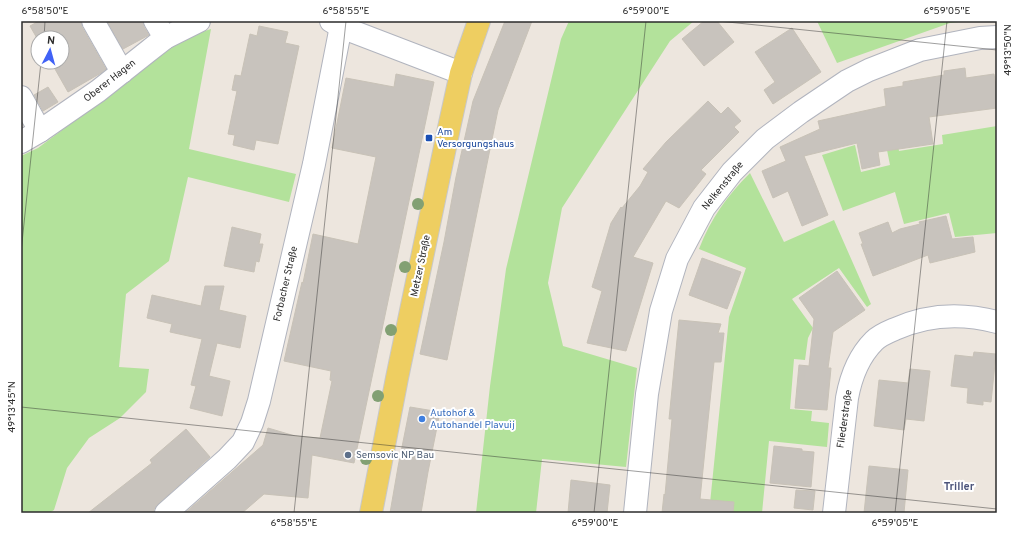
<svg xmlns="http://www.w3.org/2000/svg" width="1018" height="534" font-family="Overpass,sans-serif">
<style>
.green{fill:#b3e29b}
.building{fill:#c8c3bd;stroke:#c8c2b7}
.lines{fill:none;stroke-linecap:round;stroke-linejoin:round}
.minor-casing{stroke:#b1b4be;stroke-width:24}
.major-casing{stroke:#c8c8c8;stroke-width:24}
.minor{stroke:#fff;stroke-width:22}
.major{stroke:#eece61;stroke-width:22}
.tree{fill:#82a073}
.ticks{fill:none;stroke:#2b2b2b;stroke-width:1;stroke-opacity:0.45}
.transit-dot{fill:#1a4fb4;stroke:#fff;stroke-width:1.5}
.shop-dot{fill:#3f7fe0;stroke:#fff;stroke-width:1.5}
.service-dot{fill:#5c6f8a;stroke:#fff;stroke-width:1.5}
.labels{text-anchor:middle;dominant-baseline:central;stroke-width:4;stroke-linejoin:round;paint-order:stroke}
.street-label{font-size:10px;fill:#2b2b2b;stroke:#fff}
.transit-label{font-size:10px;fill:#164399;stroke:#fff;text-anchor:start}
.shop-label{font-size:10px;fill:#366cbe;stroke:#fff;text-anchor:start}
.service-label{font-size:10px;fill:#4e5e75;stroke:#fff;text-anchor:start}
.neighbourhood-label{font-size:11px;font-weight:bold;fill:#4c547b;stroke:#fff}
.neatline{fill:none;stroke:#2b2b2b;stroke-width:1.5}
.ticks-label{font-size:10px;text-anchor:middle;fill:#2b2b2b}
</style>
<rect width="100%" height="100%" fill="#ede6de"/>
<g class="green">
<path d="M569,21H694L670,41L562,208L548,283L563,346L637,368L626,467L542,459L536,513H476L490,386L506,269L561,39Z"/>
<path d="M817,21H967L950,23L837,63Z"/>
<path d="M211,29L189,149L296,174L289,202L188,177L169,261L126,294L119,367L149,369L146,392L120,418L89,438L67,468L54,510L49,513H21V156L38,148L128,81L177,43L192,35Z"/>
<path d="M997,126V233L955,237L949,213L904,224L895,192L843,211L822,155L855,145L861,172L890,165L884,135L896,133L899,151L943,144L942,135Z"/>
<path d="M750,173L784,242L834,220L871,304L867,307L839,268L792,299L813,328L808,338L805,360L794,359L790,409L812,411L811,421L829,423L827,447L769,441L762,513H709L729,317L746,268L699,249C711,218 727,196 750,173Z"/>
</g>
<g class="building">
<path d="M39,21H81L82,27L106,69L101,73L68,92L51,62H62V38H38V40L30,26Z"/>
<path d="M107,21H143L144,27L149,35L123,49Z"/>
<path d="M505,21H532L498,110L447,360L420,354L444,242L456,177L473,101Z"/>
<path d="M704,21H717L734,42L704,66L682,39Z"/>
<path d="M259,26L288,32L285,43L299,46L278,144L256,140L254,150L233,145L235,135L228,134L237,91L232,90L235,75L241,76L250,34L257,36Z"/>
<path d="M792,28L821,72L773,104L764,90L775,82L755,52Z"/>
<path d="M965,68L966,78L994,74L997,92V108L929,117L933,144L878,152L880,165L862,169L857,143L804,156L828,215L802,226L788,191L773,198L762,171L786,161L780,147L820,129L818,121L886,106L884,89L903,86V82L944,75V71Z"/>
<path d="M396,74L434,82L354,463L312,455L308,498L264,494L242,513H185L263,445L268,428L295,436L320,438L332,381L330,380L331,371L284,361L302,282L303,283L313,234L358,244L376,157L332,148L346,78L394,87Z"/>
<path d="M48,87L58,102L43,111L34,95Z"/>
<path d="M708,101L721,114L728,107L741,121L734,127L739,132L701,170L706,174L679,208L666,201L633,257L653,263L626,351L587,343L602,291L592,287L611,223L621,207L622,208L640,186L648,172L643,169L666,142Z"/>
<path d="M946,216L952,239L973,237L975,252L930,263L928,255L873,276L861,244H863L859,233L888,222L892,233L900,229L920,224L919,222Z"/>
<path d="M232,227L261,234L259,244H263L259,262L256,261L254,272L224,266Z"/>
<path d="M702,258L741,272L727,309L689,295Z"/>
<path d="M837,271L865,310L833,332L828,368H831L827,410L795,408L799,365L809,366L814,319L799,298Z"/>
<path d="M205,286H224L219,310L246,316L240,348L217,343L209,376L230,381L222,416L190,408L196,386L191,385L202,339L170,332L172,324L147,318L152,295L201,306Z"/>
<path d="M679,320L721,324L718,333H724L721,362H714L700,499L734,502L733,513H662L664,494L665,495L672,419H669Z"/>
<path d="M974,352L996,354L991,402L983,401V405L967,403L968,388L951,386L955,355L973,357Z"/>
<path d="M910,369L930,371L924,421L906,419L904,430L874,426L879,380L908,383Z"/>
<path d="M410,407L440,412L428,472L421,513H390L398,467Z"/>
<path d="M186,429L210,457L158,504L154,509V513H88L152,463L150,460Z"/>
<path d="M774,446L802,449V451L814,452L811,487L770,483Z"/>
<path d="M869,466L908,470L904,513H864Z"/>
<path d="M571,480L610,485L607,513H568Z"/>
<path d="M796,490L815,491L813,510L794,508Z"/>
</g>
<g class="lines">
<defs>
<g id="minor">
<path d="M93,21L122,72"/>
<path d="M155,21L165,38"/>
<path d="M331,21L341,27L461,73"/>
<path d="M21,97L40,131"/>
<path d="M21,142L40,131L98,91L146,53L165,38L199,21"/>
<path d="M166,513L227,459L243,442L252,423L259,401L314,164L342,21"/>
<path d="M635,513L647,394L661,311L677,259L704,208L732,172L765,139L801,112L847,81L869,70L920,50L980,38L997,37"/>
<path d="M834,513L847,398C851,376 858,357 874,341C880,335 888,332 895,329C928,314 963,313 997,322"/>
</g>
<path id="major" d="M371,513L397,378L449,128L461,73L479,21"/>
</defs>
<use href="#minor" class="minor-casing"/>
<use href="#major" class="major-casing"/>
<use href="#minor" class="minor"/>
<use href="#major" class="major"/>
</g>
<g class="tree">
<circle cx="418" cy="204" r="6"/>
<circle cx="405" cy="267" r="6"/>
<circle cx="391" cy="330" r="6"/>
<circle cx="378" cy="396" r="6"/>
<circle cx="366" cy="459" r="6"/>
</g>
<path class="ticks" d="M718,21L997,50M44,38L45,21M21,252L41,62M21,407L997,509M294,513L346,21M594,513L646,21M895,513L947,21"/>
<rect class="transit-dot" x="425" y="134" width="8" height="8" rx="2"/>
<circle class="shop-dot" cx="422" cy="419" r="4"/>
<circle class="service-dot" cx="348" cy="455" r="4"/>
<g class="labels">
<g class="street-label">
<text transform="translate(110 81) rotate(-38)">Oberer Hagen</text>
<text transform="translate(723 186) rotate(-51)">Nelkenstraße</text>
<text transform="translate(421 266) rotate(-78)">Metzer Straße</text>
<text transform="translate(286 284) rotate(-77)">Forbacher Straße</text>
<text transform="translate(845 419) rotate(-82)">Fliederstraße</text>
</g>
<g class="transit-label">
<text x="437" y="132">Am<tspan x="437" dy="12">Versorgungshaus</tspan></text>
</g>
<g class="shop-label">
<text x="430" y="413">Autohof &amp;<tspan x="430" dy="12">Autohandel Plavuij</tspan></text>
</g>
<g class="service-label">
<text x="356" y="455">Semsovic NP Bau</text>
</g>
<g class="neighbourhood-label">
<text x="959" y="487">Triller</text>
</g>
</g>
<rect width="1018" height="534" fill="none" stroke="#ffffff" stroke-width="44"/>
<g transform="translate(50 50) rotate(6)"><circle r="19" fill="#ffffff" stroke="#aaaaaa"/>
<path d="M0-3L7 15L0 10L-7 15Z" fill="#4162f6"/>
<text y="-6" font-size="11" font-weight="bold" text-anchor="middle" fill="#2b2b2b">N</text>
</g>
<rect x="22" y="22" width="974" height="490" class="neatline"/>
<g class="ticks-label">
<text x="45" y="14">6°58'50"E</text>
<text x="346" y="14">6°58'55"E</text>
<text x="646" y="14">6°59'00"E</text>
<text x="947" y="14">6°59'05"E</text>
<text transform="translate(1007 50) rotate(-90)" y="4">49°13'50"N</text>
<text transform="translate(11 407) rotate(-90)" y="4">49°13'45"N</text>
<text x="294" y="526">6°58'55"E</text>
<text x="595" y="526">6°59'00"E</text>
<text x="895" y="526">6°59'05"E</text>
</g>
</svg>
